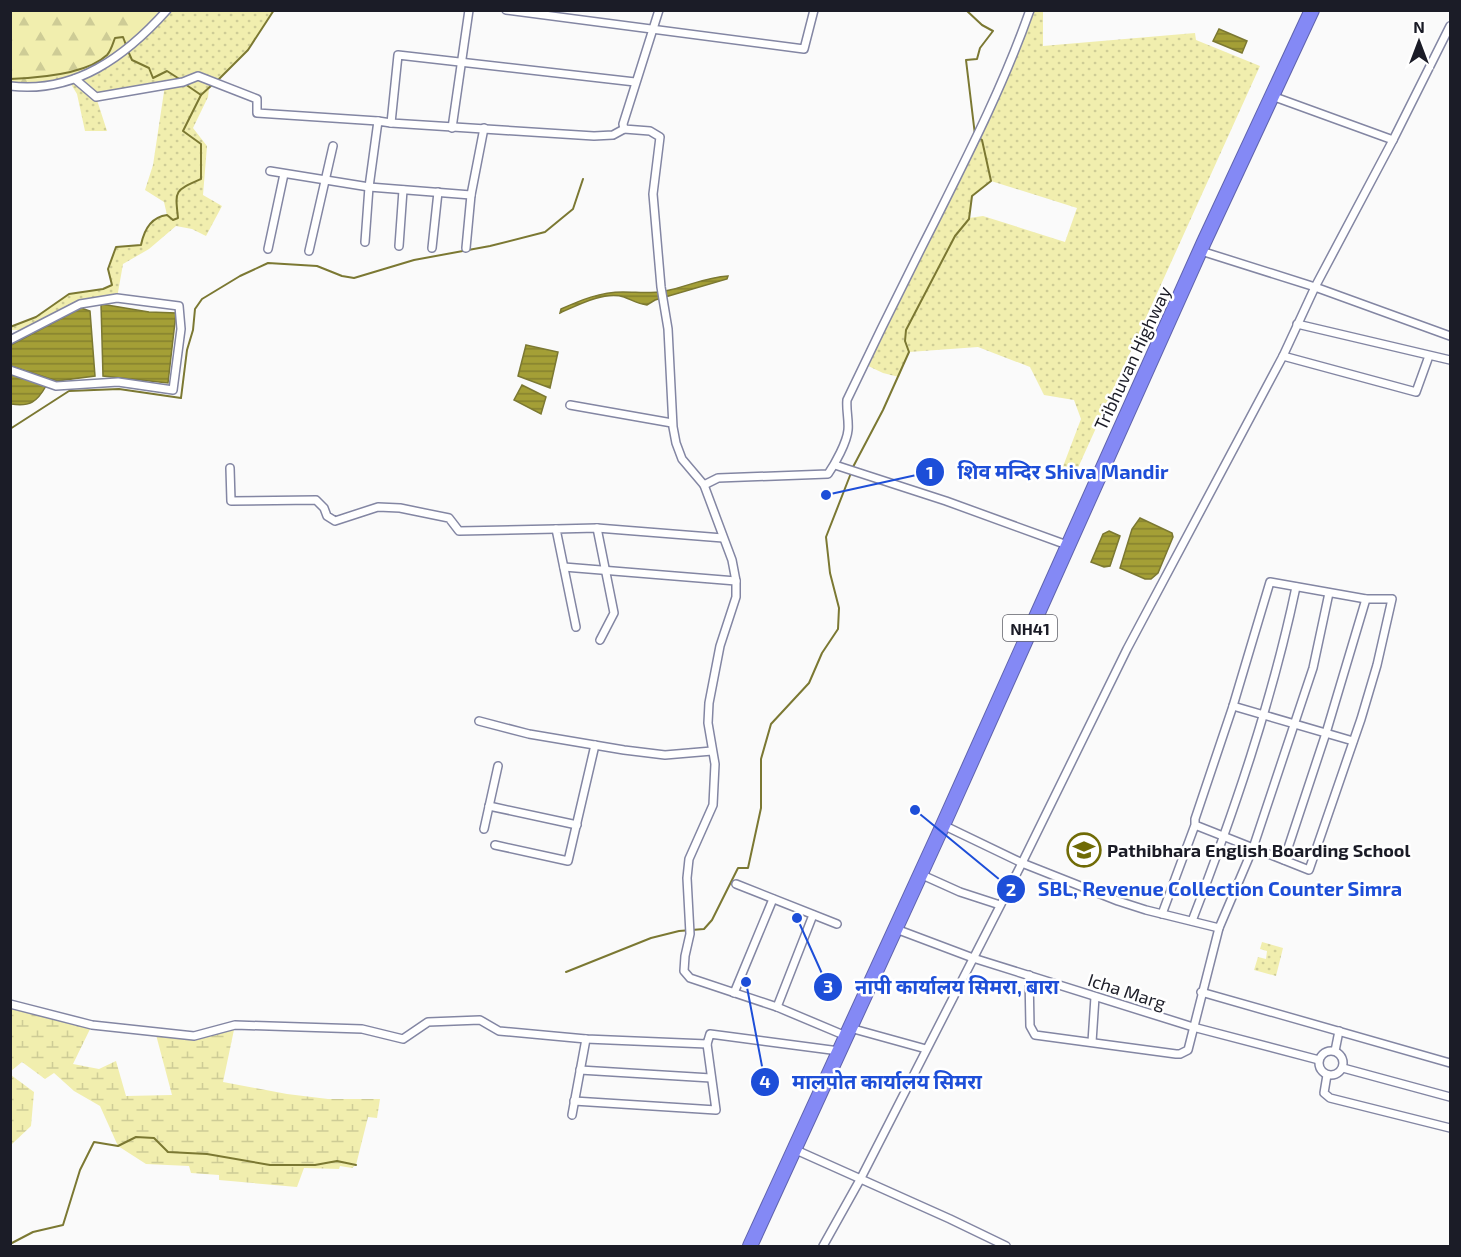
<svg xmlns="http://www.w3.org/2000/svg" width="1461" height="1257" font-family="'Exo 2','Noto Sans Devanagari',sans-serif">
<style>
.grass{fill:url(#grass-dots);fill-rule:evenodd}
.forest{fill:url(#forest-firs)}
.wetland{fill:url(#wetland-marsh)}
.water{fill:url(#water-rules);stroke:#7b7832;stroke-width:1.5}
.lines{fill:none;stroke-linecap:round;stroke-linejoin:round}
.stream{stroke:#7b7832;stroke-width:2}
.street-casing{stroke:#8386a3;stroke-width:10}
.highway-casing{stroke:#5f63ad;stroke-width:16}
.street{stroke:#fff;stroke-width:7}
.highway{stroke:#8489f5;stroke-width:14}
.labels{text-anchor:middle;dominant-baseline:central;stroke-width:5;stroke-linejoin:round;paint-order:stroke}
.shield{fill:#fff;stroke:#5f6068;stroke-width:1.5}
.shield-label{font-size:16px;font-weight:bold;fill:#1b1c27}
.street-label{font-size:18px;fill:#1b1c27;stroke:#fff}
.poi-label{font-size:18px;font-weight:bold;fill:#1b1c27;stroke:#fff;text-anchor:start}
.leader{fill:none;stroke:#1d4ed8;stroke-width:2}
.callout-dot{fill:#1d4ed8;stroke:#fff;stroke-width:2}
.mark-label{font-size:18px;text-anchor:middle;font-weight:bold;fill:#fff}
.callout-label{font-size:20px;text-anchor:middle;font-weight:bold;fill:#1d4ed8;stroke:#fff;stroke-width:5;stroke-linejoin:round;paint-order:stroke}
</style>
<defs>
<pattern id="grass-dots" width="8" height="8" patternUnits="userSpaceOnUse" patternTransform="scale(1.5)"><rect width="8" height="8" fill="#f1eeae"/><path d="M2 2h.1M6 6h.1" fill="none" stroke="#cecc96" stroke-width="1.8" stroke-linecap="round"/></pattern>
<pattern id="forest-firs" width="22" height="20" patternUnits="userSpaceOnUse" patternTransform="scale(1.5)"><rect width="22" height="20" fill="#f1eeae"/><path d="M5 1l3.5 6h-7zM16 11l3.5 6h-7z" fill="#cecc96"/></pattern>
<pattern id="wetland-marsh" width="20" height="14" patternUnits="userSpaceOnUse" patternTransform="scale(1.5)"><rect width="20" height="14" fill="#f1eeae"/><path d="M1 5h8M5 5V1M11 12h8M15 12V8" fill="none" stroke="#cecc96"/></pattern>
<pattern id="water-rules" width="6" height="5" patternUnits="userSpaceOnUse" patternTransform="scale(1.5)"><rect width="6" height="5" fill="#a49f36"/><path d="M0 2.5h6" fill="none" stroke="#85812e"/></pattern>
</defs>
<rect width="100%" height="100%" fill="#fafafa"/>
<g class="grass">
<path d="M167,11H274L248,50L209,89L208,97L193,128L207,146L203,195L222,206L206,236L192,229L176,226L149,249L123,264L117,298L80,304L30,330H11L10,327L34,318L69,294L103,289L112,285L108,269L116,247L140,245C144,230 151,217 167,215L164,202L145,190L153,165L165,85L96,97L107,131H85L77,94L69,81Z"/>
<path d="M1030,11H1043V46L1195,33L1196,40L1260,66L1072,481L1059,477L1081,419L1074,400L1044,395L1030,367L978,347L909,352L899,377L883,373L864,364L979,134ZM991,181L1077,208L1065,242L983,216L969,218L972,196Z"/>
<path d="M1262,942L1283,948L1276,976L1254,970L1258,957L1266,959L1267,951L1260,949Z"/>
</g>
<path class="forest" d="M11,11H167L133,45L69,81L11,86Z"/>
<g class="wetland">
<path d="M10,1004L92,1025L73,1064L99,1069L116,1061L126,1096L172,1095L155,1031L194,1036L235,1025L223,1082L287,1094L328,1099H380L377,1118L368,1117L356,1165L352,1168L340,1166L339,1169L304,1168L297,1187L219,1180V1175L191,1173L189,1166L146,1164L118,1146L100,1106L74,1091L54,1073L45,1079L22,1062L11,1071Z"/>
<path d="M11,1075L34,1092L31,1126L11,1145Z"/>
</g>
<g class="water">
<path d="M1219,29L1247,41L1242,53L1213,41Z"/>
<path d="M728,276L727,279L655,300L647,305C638,304 632,300 624,297C604,291 578,305 560,313L561,309C581,300 600,292 623,292C638,292 650,294 665,291C686,287 706,277 728,276Z"/>
<path d="M101,304L149,312L176,313L168,383L103,376Z"/>
<path d="M81,308L90,311L95,376L57,381L11,366V345Z"/>
<path d="M526,345L558,352L550,388L518,376Z"/>
<path d="M10,372L46,386C37,402 30,407 11,404Z"/>
<path d="M522,385L546,397L541,414L514,400Z"/>
<path d="M1140,518L1172,533L1173,537L1158,573L1151,579H1145L1120,568L1132,529Z"/>
<path d="M1109,531L1120,536L1110,566L1104,567L1091,562L1103,534Z"/>
</g>
<g class="lines">
<g class="stream">
<path d="M966,10L982,25L993,31L980,48L977,59L966,60L975,135"/>
<path d="M128,51L132,60L149,68L153,78L167,71L181,80"/>
<path d="M10,79C37,78 87,74 107,55C111,51 113,43 115,38L123,37L126,45"/>
<path d="M218,80L248,50L274,10"/>
<path d="M185,84L201,95L213,84"/>
<path d="M10,327L36,317L69,294L103,289L112,285L108,269L116,247L141,245C144,230 151,217 167,215L173,220L178,218C175,190 174,191 201,179V144L183,131L201,95"/>
<path d="M10,429L69,391L119,389L181,398L187,350L193,330L195,309L202,299L240,276L268,263L317,266L342,276L354,278L414,260L490,246L545,232L573,209L583,179"/>
<path d="M853,467L883,410L909,352L905,341L906,330L955,236L969,219L972,196L991,181L982,140L979,138"/>
<path d="M566,972L651,938L679,931L704,929L712,920L738,868H748L761,808V759L771,724L809,683L822,653L838,629L839,608L830,573L826,537L851,473"/>
<path d="M10,1244L33,1232L63,1225L80,1170L94,1142L118,1146L136,1137L154,1138L168,1152L207,1154L270,1165H315L337,1161L356,1165"/>
</g>
<defs>
<g id="street">
<path d="M506,10L804,49L814,10"/>
<path d="M659,10L623,124L624,129L650,131L660,137L653,194L661,287L668,329L673,427L676,443L682,459L704,485L732,560L736,581V597L720,646L709,703L708,723L715,764L713,805L689,859L687,878L690,934L685,956L684,971L690,978L777,1007L846,1036"/>
<path d="M75,79L96,97L183,82L198,76L257,99V113L378,121"/>
<path d="M10,86C75,94 126,56 167,10"/>
<path d="M1272,96L1393,140L1450,26"/>
<path d="M452,128L469,10"/>
<path d="M624,129L613,135L594,136L391,123L398,55L635,82"/>
<path d="M270,171L369,187L471,195"/>
<path d="M365,242L369,187L378,121L391,123"/>
<path d="M399,246L403,190"/>
<path d="M432,248L438,192"/>
<path d="M466,248L471,195L484,128"/>
<path d="M268,249L284,174"/>
<path d="M309,251L333,146"/>
<path d="M1201,251L1315,287L1450,336"/>
<path d="M1297,324L1450,360"/>
<path d="M10,340L80,304L117,298L179,306L181,329L173,390L118,382L56,386L10,370"/>
<path d="M1283,356L1416,392L1429,356"/>
<path d="M570,405L672,423"/>
<path d="M835,465L946,501L1067,545"/>
<path d="M230,468L231,501L316,500L324,508L327,516L335,521L378,507L400,508L449,518L459,531L556,529"/>
<path d="M704,485L718,478L828,474C835,464 847,442 848,430C849,420 846,410 847,400C875,341 904,282 934,223C969,153 1004,84 1030,10"/>
<path d="M597,528L614,613L600,640"/>
<path d="M564,567L736,581"/>
<path d="M576,627L556,529L597,528L723,538"/>
<path d="M1233,706L1353,741"/>
<path d="M479,721L529,734L624,750L665,755L712,751"/>
<path d="M489,806L577,825"/>
<path d="M943,825L1022,863L1118,901L1146,910L1219,928"/>
<path d="M484,829L498,766"/>
<path d="M495,845L568,861L595,745"/>
<path d="M1284,860L1326,733L1366,599"/>
<path d="M920,874L960,892L1000,905"/>
<path d="M736,884L837,924"/>
<path d="M1162,914L1195,825L1309,870L1361,719L1377,665L1392,599H1366L1270,582L1233,706L1195,819V825"/>
<path d="M1192,921C1234,812 1272,701 1296,587"/>
<path d="M896,929L973,958L1193,1027L1319,1060"/>
<path d="M1029,975L1030,1026L1035,1035L1176,1054H1180L1188,1050L1219,928L1253,848L1313,668L1329,593"/>
<path d="M1201,992L1450,1063"/>
<path d="M734,993L773,899"/>
<path d="M10,1004L92,1025L194,1036L235,1025L362,1029L403,1039L428,1022L480,1020L499,1031L586,1039L707,1044L710,1034L839,1051"/>
<path d="M777,1007L813,915"/>
<path d="M850,1028L926,1049"/>
<path d="M1092,1042L1095,997"/>
<circle cx="1331" cy="1063" r="12"/>
<path d="M1335,1051L1339,1031"/>
<path d="M1343,1068L1450,1097"/>
<path d="M580,1070L711,1078"/>
<path d="M1327,1075L1324,1093L1330,1098L1450,1128"/>
<path d="M574,1101L716,1110L707,1044"/>
<path d="M572,1115L586,1039"/>
<path d="M796,1150L950,1219L1006,1246"/>
<path d="M823,1246L861,1178L1022,863L1127,649L1283,356L1315,287L1393,140"/>
</g>
<path id="highway" d="M750,1246L943,825L1204,242L1312,10"/>
</defs>
<use href="#street" class="street-casing"/>
<use href="#highway" class="highway-casing"/>
<use href="#street" class="street"/>
<use href="#highway" class="highway"/>
</g>
<defs>
<symbol id="school-ring" viewBox="-11 -11 22 22"><circle r="9.5" fill="#fff" stroke="#706b06" stroke-width="1.5"/><path d="M0-5L7-2L0 1L-7-2ZM-4 1L0 2.5L4 1V4Q0 6-4 4Z" fill="#706b06"/></symbol>
</defs>
<g fill-rule="evenodd">
<use href="#school-ring" x="1065" y="831" width="38" height="38"/>
</g>
<g class="labels">
<rect class="shield" x="1003" y="615" width="54" height="26" rx="4.5"/>
<g class="shield-label">
<text x="1030" y="628">NH41</text>
</g>
<g class="street-label">
<text transform="translate(1132 358) rotate(-65)">Tribhuvan Highway</text>
<text transform="translate(1127 991) rotate(18)">Icha Marg</text>
</g>
<g class="poi-label">
<text x="1107" y="850">Pathibhara English Boarding School</text>
</g>
</g>
<path class="leader" d="M826 495L930 472M915 810L1011 889M797 918L828 987M746 982L765 1082"/>
<g class="callout-dot">
<circle cx="826" cy="495" r="6"/>
<circle cx="915" cy="810" r="6"/>
<circle cx="797" cy="918" r="6"/>
<circle cx="746" cy="982" r="6"/>
<circle cx="930" cy="472" r="15"/>
<circle cx="1011" cy="889" r="15"/>
<circle cx="828" cy="987" r="15"/>
<circle cx="765" cy="1082" r="15"/>
</g>
<g class="mark-label">
<text x="930" y="479">1</text>
<text x="1011" y="896">2</text>
<text x="828" y="993">3</text>
<text x="765" y="1088">4</text>
</g>
<g class="callout-label">
<text x="1063" y="479">शिव मन्दिर Shiva Mandir</text>
<text x="1220" y="896">SBL, Revenue Collection Counter Simra</text>
<text x="957" y="994">नापी कार्यालय सिमरा, बारा</text>
<text x="887" y="1089">मालपोत कार्यालय सिमरा</text>
</g>
<rect width="1461" height="1257" fill="none" stroke="#1b1c27" stroke-width="24"/>
<g transform="translate(1419 42)" stroke="#ffffff" stroke-width="4.5" paint-order="stroke">
<path d="M0-4.5L10 22L0 15L-10 22Z" fill="#1b1c27"/>
<text y="-9" font-size="16" font-weight="bold" text-anchor="middle" fill="#1b1c27">N</text>
</g>
</svg>
